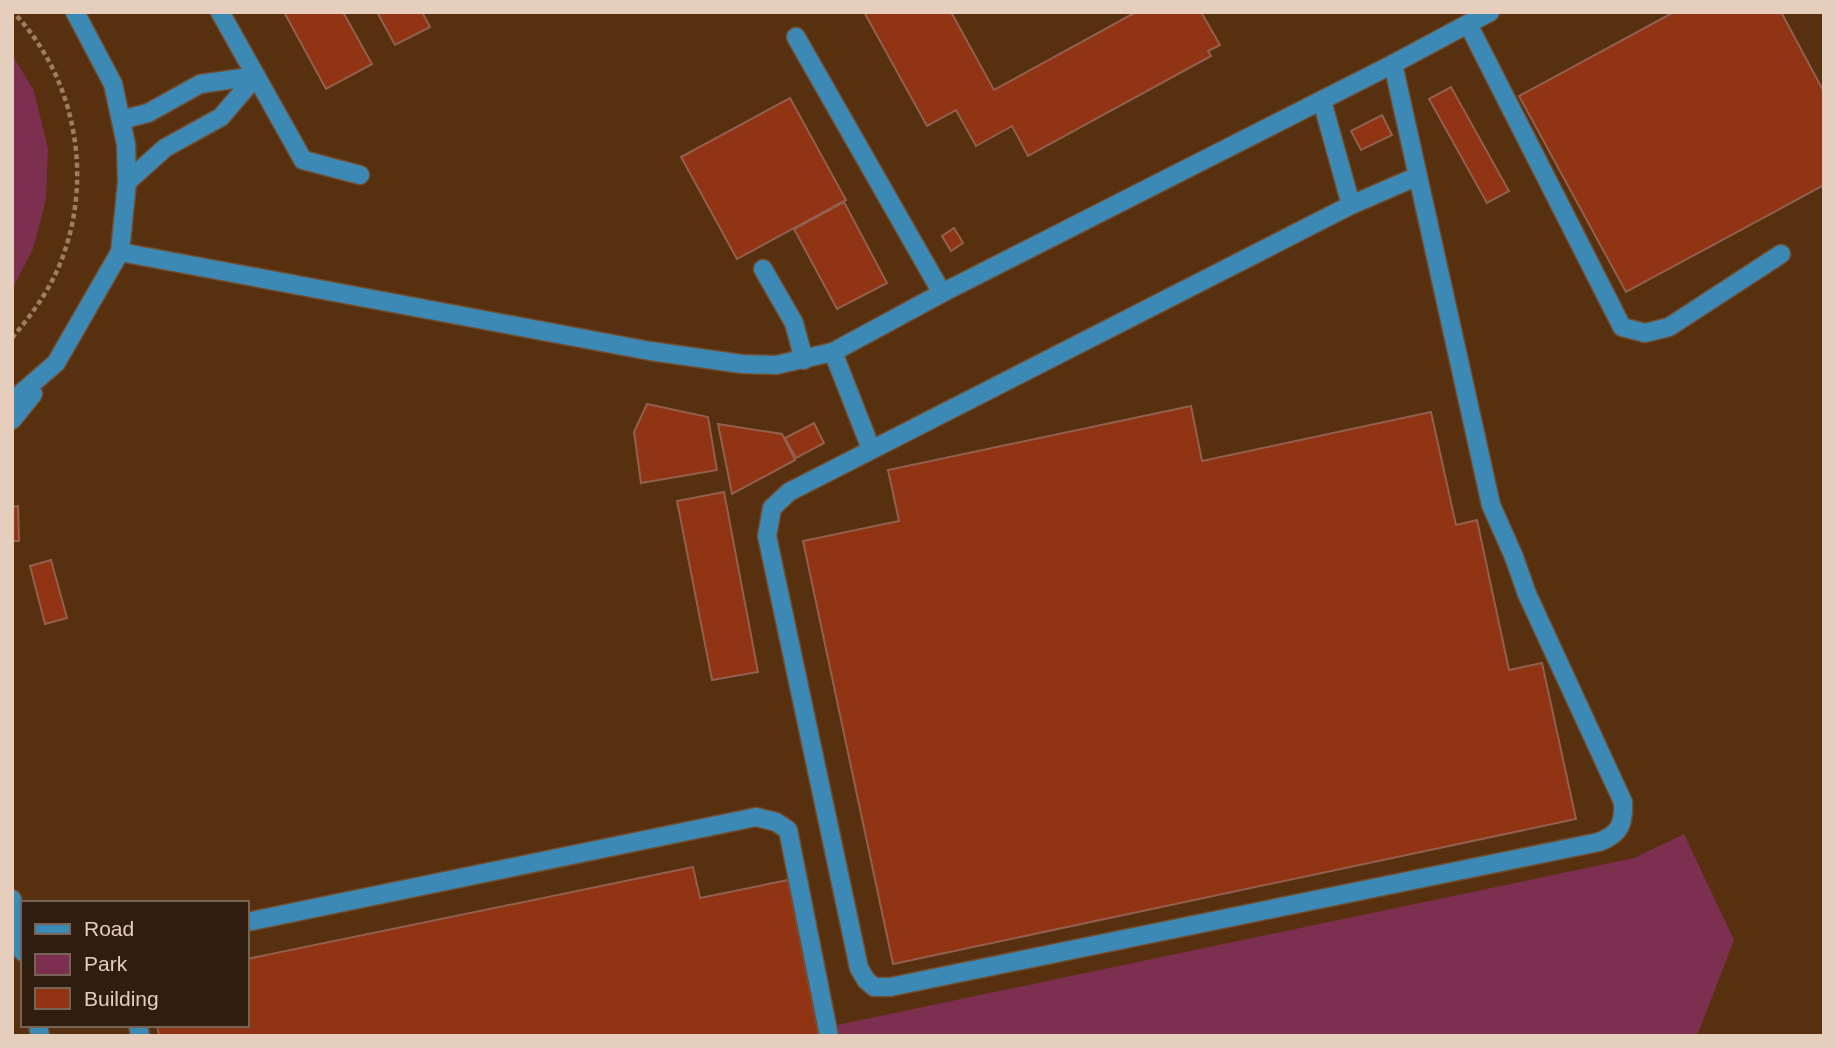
<svg xmlns="http://www.w3.org/2000/svg" width="1836" height="1048" font-family="Arial,sans-serif">
<style>
.green{fill:#7c2f4e}
.building{fill:#903413;stroke:#935f4f;stroke-width:2}
.lines{fill:none;stroke-linecap:round;stroke-linejoin:round}
.minor-casing{stroke:#714c2e;stroke-width:21}
.path{stroke:#9d7d64;stroke-width:4.5;stroke-dasharray:5 3.5;stroke-linecap:butt}
.minor{stroke:#3d89b6;stroke-width:18}
</style>
<rect width="100%" height="100%" fill="#57300f"/>
<g class="green">
<path d="M12,54L34,91L48,149L46,200L33,249L12,290Z"/>
<path d="M1684,834L1734,940L1699,1031L1695,1036H839L837,1025L1634,858Z"/>
</g>
<g class="building">
<path d="M284,12H343L372,64L326,89Z"/>
<path d="M377,12H422L430,27L395,45Z"/>
<path d="M864,12H951L994,90L1136,12H1201L1220,45L1208,51L1211,56L1028,156L1012,126L976,146L956,110L927,126Z"/>
<path d="M1674,12H1781L1824,92V185L1626,292L1519,96Z"/>
<path d="M1451,87L1509,191L1487,203L1429,99Z"/>
<path d="M790,98L846,200L737,259L681,157Z"/>
<path d="M1382,115L1392,135L1361,150L1351,131Z"/>
<path d="M844,202L887,283L837,309L794,229Z"/>
<path d="M954,228L963,243L951,251L942,236Z"/>
<path d="M647,404L708,417L717,470L641,483L634,432Z"/>
<path d="M1191,406L1202,461L1431,412L1456,525L1477,520L1509,670L1542,663L1576,819L893,964L803,541L899,521L888,470Z"/>
<path d="M814,423L824,443L796,458L785,438Z"/>
<path d="M718,424L782,434L795,460L732,494Z"/>
<path d="M724,492L758,672L712,680L677,501Z"/>
<path d="M18,506L19,541H12V507Z"/>
<path d="M51,560L67,618L45,624L30,566Z"/>
<path d="M693,867L700,898L788,880L819,1036H159L157,1025H247V959Z"/>
</g>
<g class="lines">
<defs>
<g id="minor">
<path d="M220,12L303,160L360,175"/>
<path d="M1468,24L1622,327L1645,333L1669,327L1781,254"/>
<path d="M796,37L942,293"/>
<path d="M1393,64L1491,505L1514,557L1527,594L1623,802C1624,824 1620,834 1599,842L890,987H874L866,980L859,968L767,536L772,508L789,492L1351,205L1418,176"/>
<path d="M1322,101L1351,205"/>
<path d="M121,120L148,113L200,84L256,76"/>
<path d="M127,182L165,148L221,117L256,76"/>
<path d="M120,252L650,351L742,364L776,365L833,352L942,293L1393,64L1490,12"/>
<path d="M763,269L794,323L804,360"/>
<path d="M833,352L871,449"/>
<path d="M12,401L56,363L120,252L127,182L126,144L113,84L75,12"/>
<path d="M12,420L33,394"/>
<path d="M12,899L23,952"/>
<path d="M247,922L756,817L776,822L788,830L829,1036"/>
<path d="M38,1025L40,1036"/>
<path d="M138,1025L140,1036"/>
</g>
</defs>
<use href="#minor" class="minor-casing"/>
<path class="path" d="M12,338C33,313 52,287 63,256C93,174 75,76 13,12"/>
<use href="#minor" class="minor"/>
</g>
<rect width="1836" height="1048" fill="none" stroke="#e6cebd" stroke-width="28"/>
<rect x="21" y="901" width="228" height="126" fill="#2f1e10" stroke="#786455" stroke-width="2"/>
<rect x="35" y="924" width="35" height="10" fill="#3d89b6" stroke="#786455" stroke-width="2"/>
<text x="84" y="936" font-size="21" fill="#e6cebd">Road</text>
<rect x="35" y="954" width="35" height="21" fill="#7c2f4e" stroke="#786455" stroke-width="2"/>
<text x="84" y="971" font-size="21" fill="#e6cebd">Park</text>
<rect x="35" y="988" width="35" height="21" fill="#903413" stroke="#786455" stroke-width="2"/>
<text x="84" y="1006" font-size="21" fill="#e6cebd">Building</text>
</svg>
